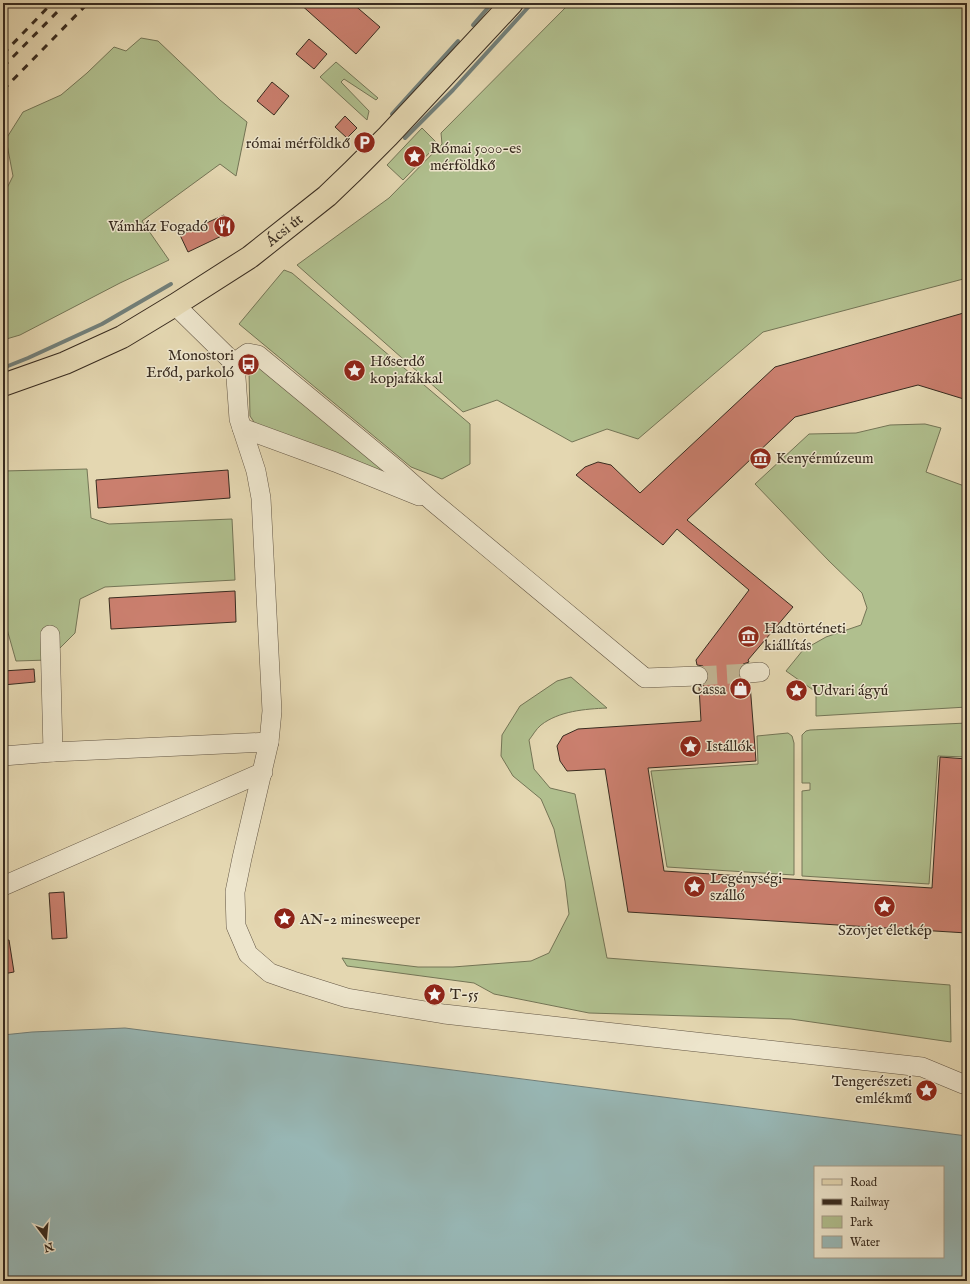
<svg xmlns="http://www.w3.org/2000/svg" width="970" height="1284" font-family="'IM FELL English',serif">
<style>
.green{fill:#b0bf8e;stroke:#747556}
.water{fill:#98b7b5;stroke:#727f79;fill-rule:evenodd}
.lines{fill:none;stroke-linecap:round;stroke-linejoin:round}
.stream{stroke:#727f79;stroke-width:4}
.building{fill:#ca7f6e;stroke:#382b1f}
.minor-tunnel{stroke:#c2b594;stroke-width:19;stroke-dasharray:19 10;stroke-linecap:butt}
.minor-casing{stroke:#635644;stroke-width:20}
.major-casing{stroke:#382b1f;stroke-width:24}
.minor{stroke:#ede5cc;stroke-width:19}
.major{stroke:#e4d7b1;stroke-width:22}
.rail{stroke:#382b1f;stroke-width:3;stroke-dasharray:7 7;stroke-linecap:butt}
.labels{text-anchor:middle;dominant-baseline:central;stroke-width:3;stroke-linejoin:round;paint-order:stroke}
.poi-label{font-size:15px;fill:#382b1f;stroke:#ede5cc;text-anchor:start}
.street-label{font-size:15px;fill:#382b1f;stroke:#ede5cc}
</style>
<rect width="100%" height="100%" fill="#e4d7b1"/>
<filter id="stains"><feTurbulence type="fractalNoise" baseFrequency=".005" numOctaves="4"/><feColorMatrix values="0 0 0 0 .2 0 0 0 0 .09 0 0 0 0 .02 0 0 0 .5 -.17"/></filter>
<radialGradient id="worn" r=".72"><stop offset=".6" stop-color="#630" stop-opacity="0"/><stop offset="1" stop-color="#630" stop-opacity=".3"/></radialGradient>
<g class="green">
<path d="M570,3H967V278L763,332L638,439L607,429L572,442L497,400L463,412L297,265L389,198L442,144L441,133Z"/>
<path d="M141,38L158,41L220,100L247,122L236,176L220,164L142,221L169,260L120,283L20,335L3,340V196L13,176L6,139L23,112L61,95L87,73L114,47L126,51Z"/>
<path d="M336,62L378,98L376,100L344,79L341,82L369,111L367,120L320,77Z"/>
<path d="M422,128L438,144L403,180L387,165Z"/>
<path d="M284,270L292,273L470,424V464L442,479L411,467L239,324Z"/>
<path d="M255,361L385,466L382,476L256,425L250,416L249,371Z"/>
<path d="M925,424L941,428L926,472L967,487V707L816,716V692L786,671L803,650L826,637L861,625L867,608L862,593L829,561L755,484L809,434L856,433L890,425Z"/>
<path d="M87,469L91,518L109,524L232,519L235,580L105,587L80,599L75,633L48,660L16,661L3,615V471Z"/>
<path d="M571,677L607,708C585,709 559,711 541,725C536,729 533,735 529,740L534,769L550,788L575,794L607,958L950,985L951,1042L791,1019L589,1013L494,994L474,983L347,966L342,958L418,967H453L531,961L549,953L569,914L565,881L554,829L541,799L513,776L501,756L502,735L520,706L557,681Z"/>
<path d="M967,723V757L938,756L929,884L802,876V791L810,790V783H802V735L806,731L810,730Z"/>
<path d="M788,733L792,736L794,743V875L667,867L651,771L758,764L757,736Z"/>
</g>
<path class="water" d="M125,1028L967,1136V1281H3V1035L32,1032ZM815,1167H943V1257H815Z"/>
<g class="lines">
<g class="stream">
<path d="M473,25L492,3"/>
<path d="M392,114L458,41"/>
<path d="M405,138L453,90L532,3"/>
<path d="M3,368L28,358L102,324L171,284"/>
</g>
</g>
<g class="building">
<path d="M299,3H352L380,27L356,54Z"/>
<path d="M309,39L327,54L314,69L296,54Z"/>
<path d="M272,82L289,96L274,115L257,101Z"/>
<path d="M345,116L357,128L347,138L335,127Z"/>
<path d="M224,215L232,231L188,252L180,235Z"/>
<path d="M967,312V400L918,385L795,417L687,520L793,607L748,660L749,662L743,664L739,669L738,674L740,680L745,683L750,684L756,761L648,768L664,871L932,888L940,757L967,759V933L628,912L605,769L567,771L560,761L557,746L563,736L578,729L701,721L699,687L704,685L708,681L709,675L707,670L703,666L697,665L696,660L749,590L677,529L663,545L576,475L585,467L598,462L611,465L640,493L775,367Z"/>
<path d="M228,470L230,498L98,508L96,480Z"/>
<path d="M235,591L236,622L111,629L109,598Z"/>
<path d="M34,669L35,682L3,685V671Z"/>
<path d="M64,892L67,938L52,939L49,893Z"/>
<path d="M3,940H9L14,972L3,974Z"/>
</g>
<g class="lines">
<path class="minor-tunnel" d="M698,676L749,673"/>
<defs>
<g id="minor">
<path d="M175,305L235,364L239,419L256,471L261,498L272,711L269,742L242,858L235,892L236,926L248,954L270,973L293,981L347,998L444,1014L922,1067L963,1084"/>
<path d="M235,364L241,358L248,353L258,355L397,470L432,501L645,678L698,676"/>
<path d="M242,428L335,462L419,496"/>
<path d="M50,635L53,752"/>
<path d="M749,673L760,672"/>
<path d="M3,756L53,752L269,742"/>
<path d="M3,886L263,772"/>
</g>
<g id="major">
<path id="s1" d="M3,385L65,363L122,337L175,305L250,257L327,196L353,171L388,136L512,3"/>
</g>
</defs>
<use href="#minor" class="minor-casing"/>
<use href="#major" class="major-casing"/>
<use href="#minor" class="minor"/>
<use href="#major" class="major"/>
<g class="rail">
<path d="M3,54L52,3"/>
<path d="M3,67L66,3"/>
<path d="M3,90L88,3"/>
</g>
</g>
<defs>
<symbol id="parking-disc" viewBox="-11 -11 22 22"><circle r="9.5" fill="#8f2418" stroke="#ede5cc"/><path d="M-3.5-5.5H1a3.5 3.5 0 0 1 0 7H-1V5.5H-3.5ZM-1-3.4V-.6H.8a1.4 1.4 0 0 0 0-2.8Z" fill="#fff"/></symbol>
<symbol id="sight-disc" viewBox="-11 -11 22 22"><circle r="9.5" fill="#8f2418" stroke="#ede5cc"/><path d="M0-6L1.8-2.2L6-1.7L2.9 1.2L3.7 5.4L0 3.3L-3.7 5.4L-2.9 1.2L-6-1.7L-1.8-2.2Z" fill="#fff"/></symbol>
<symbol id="restaurant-disc" viewBox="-11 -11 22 22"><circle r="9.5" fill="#8f2418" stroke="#ede5cc"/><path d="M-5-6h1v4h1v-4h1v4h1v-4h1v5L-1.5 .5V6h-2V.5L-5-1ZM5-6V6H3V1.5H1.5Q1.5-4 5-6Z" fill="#fff"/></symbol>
<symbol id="bus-disc" viewBox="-11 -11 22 22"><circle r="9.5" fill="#8f2418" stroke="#ede5cc"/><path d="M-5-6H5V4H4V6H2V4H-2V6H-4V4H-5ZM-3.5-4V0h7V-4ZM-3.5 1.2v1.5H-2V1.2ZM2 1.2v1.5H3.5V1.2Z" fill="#fff"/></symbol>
<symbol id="museum-disc" viewBox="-11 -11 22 22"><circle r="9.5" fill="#8f2418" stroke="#ede5cc"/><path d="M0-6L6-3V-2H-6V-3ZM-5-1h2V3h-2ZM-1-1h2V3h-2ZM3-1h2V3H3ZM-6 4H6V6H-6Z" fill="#fff"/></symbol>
<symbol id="shop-disc" viewBox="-11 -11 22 22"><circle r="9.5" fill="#8f2418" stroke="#ede5cc"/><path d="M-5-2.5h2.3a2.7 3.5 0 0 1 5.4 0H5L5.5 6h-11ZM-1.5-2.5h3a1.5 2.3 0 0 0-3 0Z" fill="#fff"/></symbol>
</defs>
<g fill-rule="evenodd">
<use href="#parking-disc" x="352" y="130" width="25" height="25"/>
<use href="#sight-disc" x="402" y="144" width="25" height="25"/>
<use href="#restaurant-disc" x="212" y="214" width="25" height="25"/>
<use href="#bus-disc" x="236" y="352" width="25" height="25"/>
<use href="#sight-disc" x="342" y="358" width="25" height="25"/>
<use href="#museum-disc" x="748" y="446" width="25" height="25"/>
<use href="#museum-disc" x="736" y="624" width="25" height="25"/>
<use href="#shop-disc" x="728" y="676" width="25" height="25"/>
<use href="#sight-disc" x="784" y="678" width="25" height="25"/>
<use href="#sight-disc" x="678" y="734" width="25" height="25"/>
<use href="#sight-disc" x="682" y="874" width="25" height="25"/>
<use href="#sight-disc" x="872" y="894" width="25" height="25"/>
<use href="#sight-disc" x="272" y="906" width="25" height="25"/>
<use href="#sight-disc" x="422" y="982" width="25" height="25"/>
<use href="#sight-disc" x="914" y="1078" width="25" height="25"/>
</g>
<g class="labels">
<g class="poi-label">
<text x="350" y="143" text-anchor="end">római mérföldkő</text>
<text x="430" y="148">Római 5000-es<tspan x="430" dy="17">mérföldkő</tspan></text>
<text x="208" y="226" text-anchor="end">Vámház Fogadó</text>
<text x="234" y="355" text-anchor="end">Monostori<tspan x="234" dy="17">Erőd, parkoló</tspan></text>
<text x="370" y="361">Hőserdő<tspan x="370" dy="17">kopjafákkal</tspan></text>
<text x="776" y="458">Kenyérmúzeum</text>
<text x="764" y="628">Hadtörténeti<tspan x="764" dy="17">kiállítás</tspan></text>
<text x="726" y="689" text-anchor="end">Cassa</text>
<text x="812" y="690">Udvari ágyú</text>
<text x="706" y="746">Istállók</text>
<text x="710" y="878">Legénységi<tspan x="710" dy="17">szálló</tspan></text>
<text x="300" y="919">AN-2 minesweeper</text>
<text x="885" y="930" text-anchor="middle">Szovjet életkép</text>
<text x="450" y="994">T-55</text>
<text x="912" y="1081" text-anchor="end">Tengerészeti<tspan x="912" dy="17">emlékmű</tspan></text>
</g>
<g class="street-label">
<text stroke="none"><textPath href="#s1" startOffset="323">Ácsi út</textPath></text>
</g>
</g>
<rect width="970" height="1284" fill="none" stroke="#e4d7b1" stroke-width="16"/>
<rect x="4" y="4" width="962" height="1276" fill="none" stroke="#382b1f" stroke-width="2"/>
<rect x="8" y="8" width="954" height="1268" fill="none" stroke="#382b1f"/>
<rect x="814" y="1166" width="130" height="92" fill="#ede5cc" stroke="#a59b87"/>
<rect x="822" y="1179" width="20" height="6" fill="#e4d7b1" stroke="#a59b87"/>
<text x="850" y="1186" font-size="12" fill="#382b1f">Road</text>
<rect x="822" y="1199" width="20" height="6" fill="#382b1f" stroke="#a59b87"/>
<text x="850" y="1206" font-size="12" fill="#382b1f">Railway</text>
<rect x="822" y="1216" width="20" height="12" fill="#b0bf8e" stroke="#a59b87"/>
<text x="850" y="1226" font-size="12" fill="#382b1f">Park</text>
<rect x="822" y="1236" width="20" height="12" fill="#98b7b5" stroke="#a59b87"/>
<text x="850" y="1246" font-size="12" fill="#382b1f">Water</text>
<g transform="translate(46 1238) rotate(164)" stroke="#ede5cc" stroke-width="3" paint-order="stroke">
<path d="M0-3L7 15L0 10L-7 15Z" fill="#382b1f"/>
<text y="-6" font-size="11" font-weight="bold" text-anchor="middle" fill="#382b1f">N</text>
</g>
<rect width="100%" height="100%" filter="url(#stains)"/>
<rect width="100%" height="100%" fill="url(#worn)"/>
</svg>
